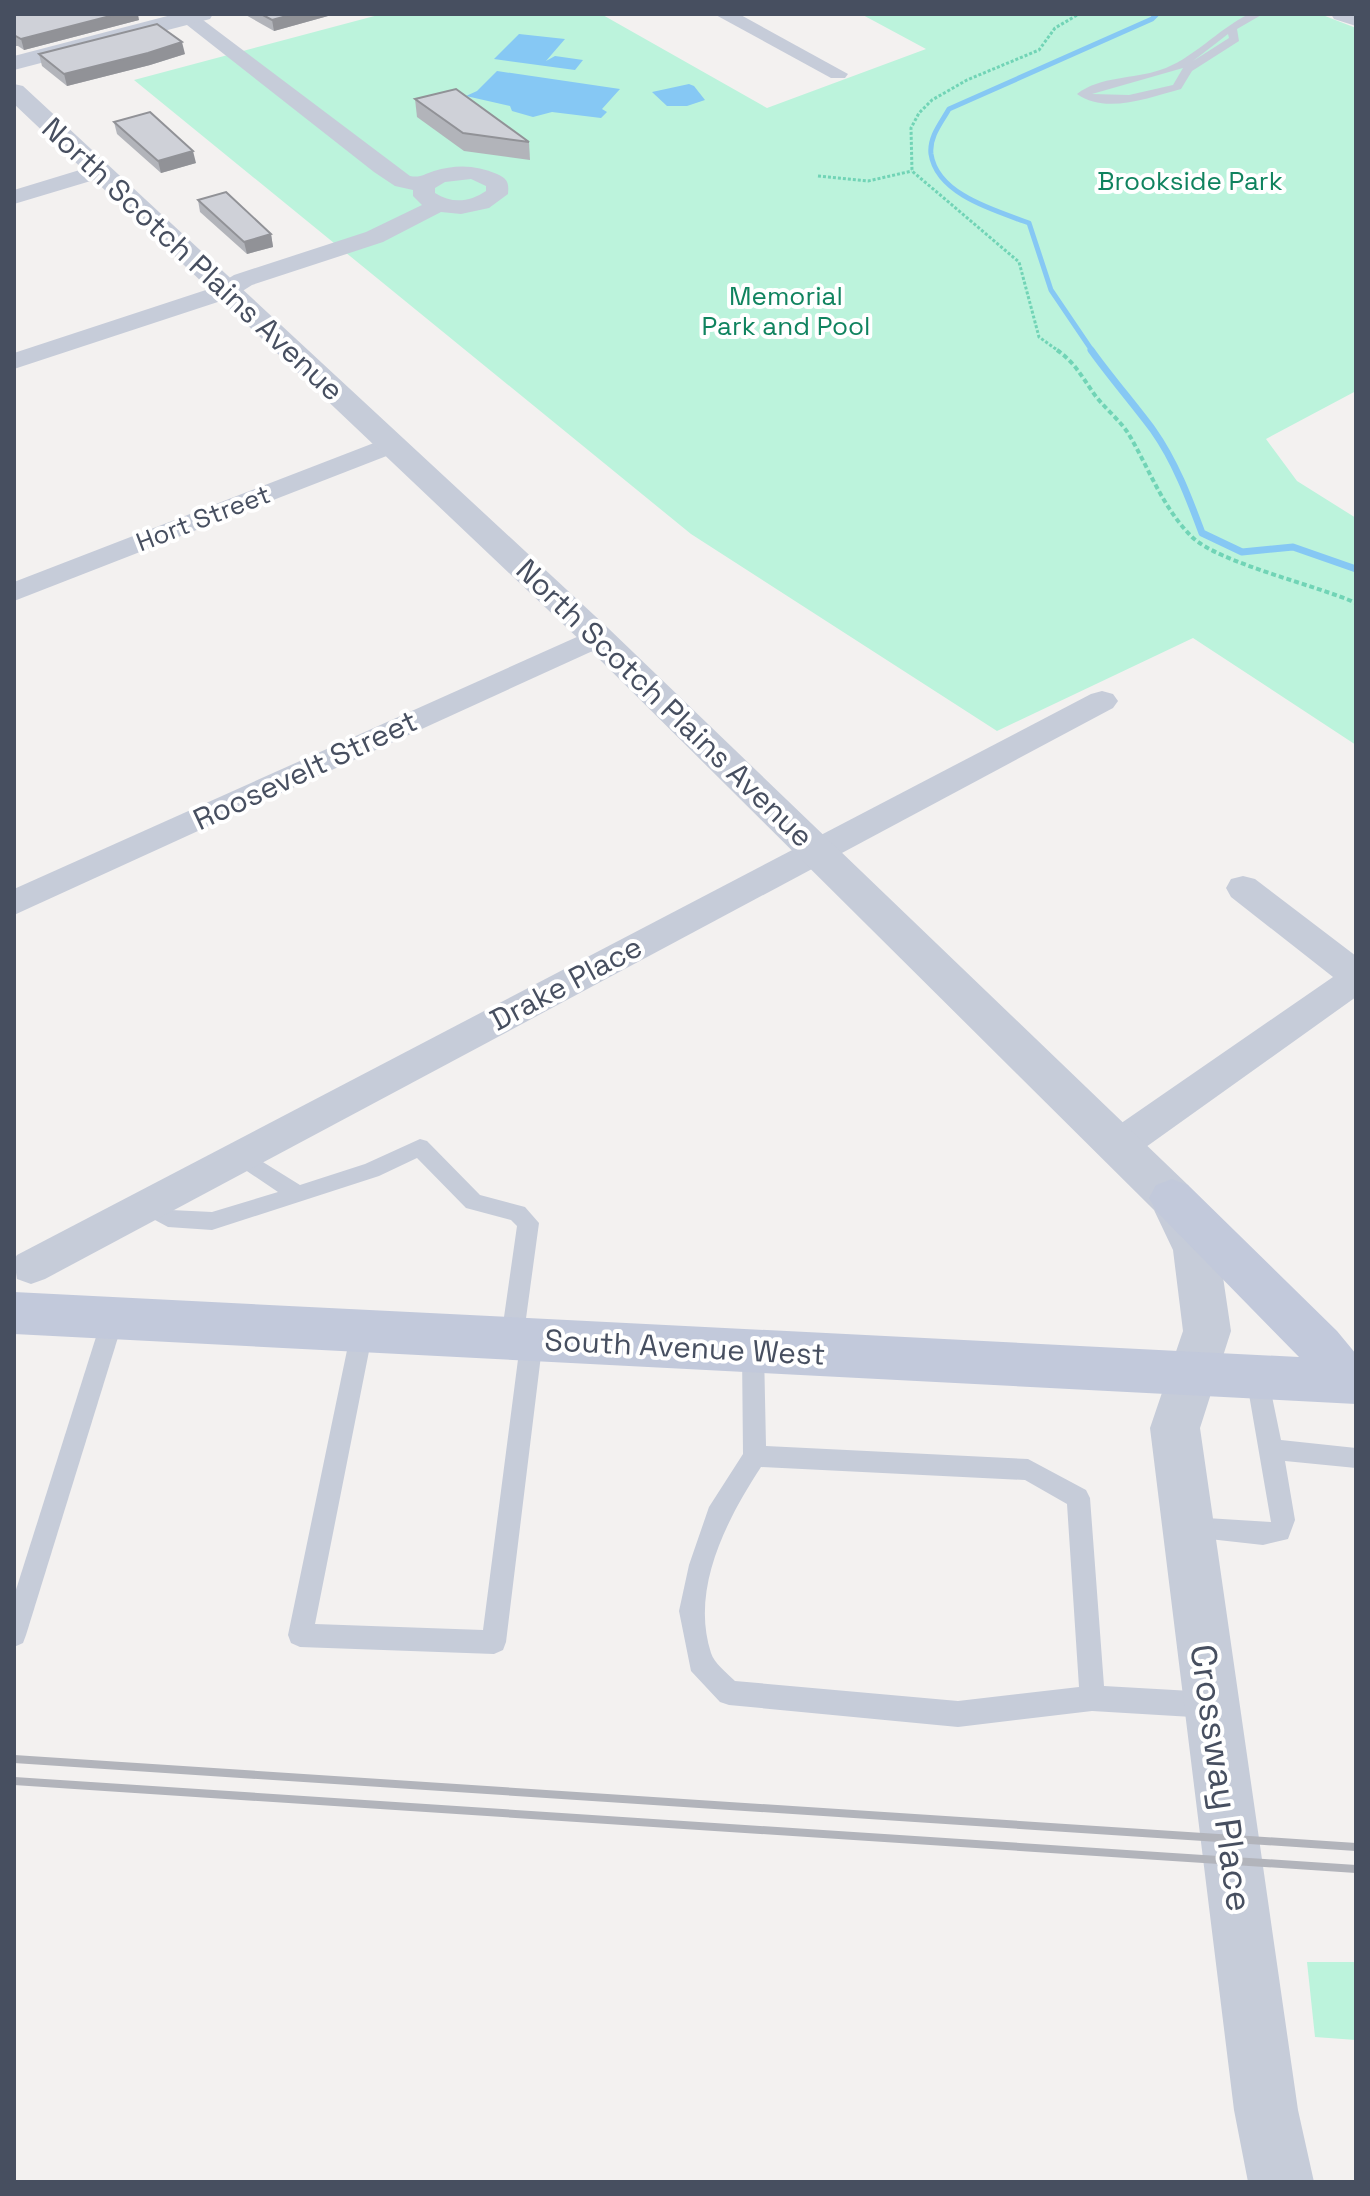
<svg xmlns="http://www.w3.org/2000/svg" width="1370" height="2196" font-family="'Space Grotesk',sans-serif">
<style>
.green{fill:#bcf3dc}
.water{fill:#86c8f4}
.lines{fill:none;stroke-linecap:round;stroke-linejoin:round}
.stream-far1{stroke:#86c8f4;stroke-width:5}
.stream{stroke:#86c8f4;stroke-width:7}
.path-far1{stroke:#71d4b6;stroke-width:3;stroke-dasharray:3 2;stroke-linecap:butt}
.path{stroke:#71d4b6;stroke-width:4;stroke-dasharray:5 3;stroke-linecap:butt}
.service{fill:#c6ccd9;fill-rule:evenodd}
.minor{fill:#c6ccd9;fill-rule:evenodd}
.tertiary{fill:#c6ccd9;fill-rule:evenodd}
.secondary{fill:#c2c9db;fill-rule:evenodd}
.rail{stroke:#b2b4bb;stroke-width:8}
.wall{fill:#b2b4ba}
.shaded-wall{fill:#919297}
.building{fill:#cfd1d8;stroke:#919297;stroke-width:2}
.labels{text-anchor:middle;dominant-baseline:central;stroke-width:8;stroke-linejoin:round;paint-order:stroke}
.far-park-label{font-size:26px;fill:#10835f;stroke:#fff}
.far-street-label{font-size:26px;fill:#474f60;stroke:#fff}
.street-label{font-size:30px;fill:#474f60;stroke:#fff}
.near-street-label{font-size:36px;fill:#474f60;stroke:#fff}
</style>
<rect width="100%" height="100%" fill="#f3f1f0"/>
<g class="green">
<path d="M382,14H601L767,108L926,49L861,14H1320L1356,28V391L1266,439L1297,481L1356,518V745L1193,638L997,731L691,534L134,80Z"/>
<path d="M1307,1962H1356V2040L1315,2037Z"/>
</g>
<g class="water">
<path d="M519,34L565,39L546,61L555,56L583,60L575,70L494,59Z"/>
<path d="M497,71L620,89L602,109L607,112L601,118L552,112L533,117L512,111L510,106L466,96L477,91Z"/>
<path d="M689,84L694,86L705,100L687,106H667L652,92Z"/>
</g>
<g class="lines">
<path class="stream-far1" d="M1093,352L1051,290L1029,223C997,211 937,195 931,154C929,137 941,123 949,109L1152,19L1157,14"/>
<path class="stream" d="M1091,350C1111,378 1133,403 1153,430C1175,461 1189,498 1202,533L1242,552L1293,547L1356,569"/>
<g class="path-far1">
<path d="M818,176L868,181L912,171"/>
<path d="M1060,352L1039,337L1019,262L912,171L911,128L919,113L932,100L967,80L1039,50L1055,28L1079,14"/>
</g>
<path class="path" d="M1057,350C1074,362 1081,375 1092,391C1102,406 1118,418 1128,433C1149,468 1162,507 1192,537C1219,563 1316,585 1356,603"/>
<g class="service">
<path d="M1249,14H1263L1237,29L1239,41L1192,71L1181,89C1150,97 1106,115 1077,94C1100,76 1134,79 1160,70C1192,60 1218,29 1249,14ZM1228,34L1229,38L1193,61ZM1183,68L1173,85L1129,95L1092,94Z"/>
<path d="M420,1139L427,1141L480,1195L525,1207L539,1223L524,1333L532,1329L540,1332L543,1339L506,1642L503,1650L494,1654L300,1647L291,1643L288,1635L351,1331L354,1324L362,1322L370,1324L373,1331L315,1624L483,1630L520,1344L512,1348L504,1345L501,1338L517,1226L511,1220L466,1208L417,1158L379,1176L212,1230L168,1227L142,1213L139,1207L142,1201L149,1198L171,1210L212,1212L278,1192L235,1163L232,1157L235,1151L242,1149L300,1185L365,1164Z"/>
<path d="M113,1309L121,1311L124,1318L26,1635L23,1643L14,1647V1596L102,1318L105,1311Z"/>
<path d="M753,1341L761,1344L764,1351L766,1446L1028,1459L1086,1490L1090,1498L1104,1686L1209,1692L1218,1696L1222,1705L1218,1714L1209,1718L1092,1711L958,1727L729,1705L720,1702L691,1671L679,1611L689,1565L709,1507L743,1454L742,1351L745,1344ZM761,1467L1025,1480L1067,1504L1079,1687L958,1701L735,1681C727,1673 714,1663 711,1653C690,1589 727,1519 761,1467Z"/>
<path d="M1257,1367L1265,1370L1268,1377L1281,1440L1356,1448V1468L1285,1461L1295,1520L1288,1539L1263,1545L1182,1536L1178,1528L1182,1520L1190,1517L1271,1522L1246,1377L1249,1370Z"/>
</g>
<g class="minor">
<path d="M173,14H195L410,176C421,178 424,174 434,171C456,164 477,165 497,174C508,179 509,183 508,194L489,208L461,214L441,212L383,242L252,285L233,297L14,369V353L215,287L234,275L366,232L422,205L413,196V190L395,186L374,172ZM471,179L486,186V191C470,202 452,204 435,193V188L445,182Z"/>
<path d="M714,14H739L848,74L845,78H831Z"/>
<path d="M96,165L107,172L104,177L14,204V190Z"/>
<path d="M392,436L402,438L405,444L402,450L14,601V582Z"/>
<path d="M597,628L608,630L612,637L608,644L14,915V889Z"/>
<path d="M1102,691L1113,694L1118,701L1113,708L45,1279L31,1284L17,1279L14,1260L17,1255L1091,694Z"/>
<path d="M1243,876L1255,879L1356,956V997L1132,1157L1118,1161L1104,1157L1099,1146L1104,1135L1333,977L1231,897L1226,888L1231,879Z"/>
</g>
<g class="tertiary">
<path d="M175,14H213L210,19L14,70V56Z"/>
<path d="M1331,14H1356V26L1334,19Z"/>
<path d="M14,84L23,86L608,628L1188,1185L1219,1250L1231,1331L1200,1428L1298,2110L1314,2182H1248L1234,2110L1150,1428L1183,1331L1173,1250L1154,1210L584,644L14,104Z"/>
</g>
<path class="secondary" d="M1172,1179L1188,1185L1337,1331L1356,1354V1404L14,1334V1292L1299,1357L1156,1211L1149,1198L1156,1185Z"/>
<g class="rail">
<path d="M14,1759L1356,1847"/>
<path d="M14,1781L1356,1869"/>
</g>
</g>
<g class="wall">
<path d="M14,14L139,20L24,50L18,46H14Z"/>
<path d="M244,14H327L328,16L274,31Z"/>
<path d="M39,54H185L150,65L67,86L42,66Z"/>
<path d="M415,99L529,142L530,160L464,151L417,117Z"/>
<path d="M114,122L196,163L161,173L117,134Z"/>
<path d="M198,200L271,234L273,247L247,254L200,212Z"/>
</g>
<g class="shaded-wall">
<path d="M118,14H138L139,20L24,50L21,39Z"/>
<path d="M294,14H327L328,16L274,31L272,20Z"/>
<path d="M182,42L185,54L150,65L67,86L64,74Z"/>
<path d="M193,151L196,163L161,173L158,161Z"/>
<path d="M271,234L273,247L247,254L244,242Z"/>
</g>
<g class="building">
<path d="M14,14H118L21,39L14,35Z"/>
<path d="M261,14H294L272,20Z"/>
<path d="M157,24L182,42L148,53L64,74L39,54Z"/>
<path d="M456,89L529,142L463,133L415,99Z"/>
<path d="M150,112L193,151L158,161L114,122Z"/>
<path d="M226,192L271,234L244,242L198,200Z"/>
</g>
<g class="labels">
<g class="far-park-label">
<text x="1190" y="181">Brookside Park</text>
<text x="786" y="296">Memorial<tspan x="786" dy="30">Park and Pool</tspan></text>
</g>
<g class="far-street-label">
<text transform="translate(203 518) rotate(-21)">Hort Street</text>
</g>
<g class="street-label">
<text transform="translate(193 259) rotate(43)">North Scotch Plains Avenue</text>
<text transform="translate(665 703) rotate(44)">North Scotch Plains Avenue</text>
<text transform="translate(305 770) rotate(-25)">Roosevelt Street</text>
<text transform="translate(566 983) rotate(-28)">Drake Place</text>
<text transform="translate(685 1347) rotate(3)">South Avenue West</text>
</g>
<g class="near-street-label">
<text transform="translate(1221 1778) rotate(82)">Crossway Place</text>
</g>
</g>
<rect width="1370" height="2196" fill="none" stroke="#474f60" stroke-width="32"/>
</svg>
